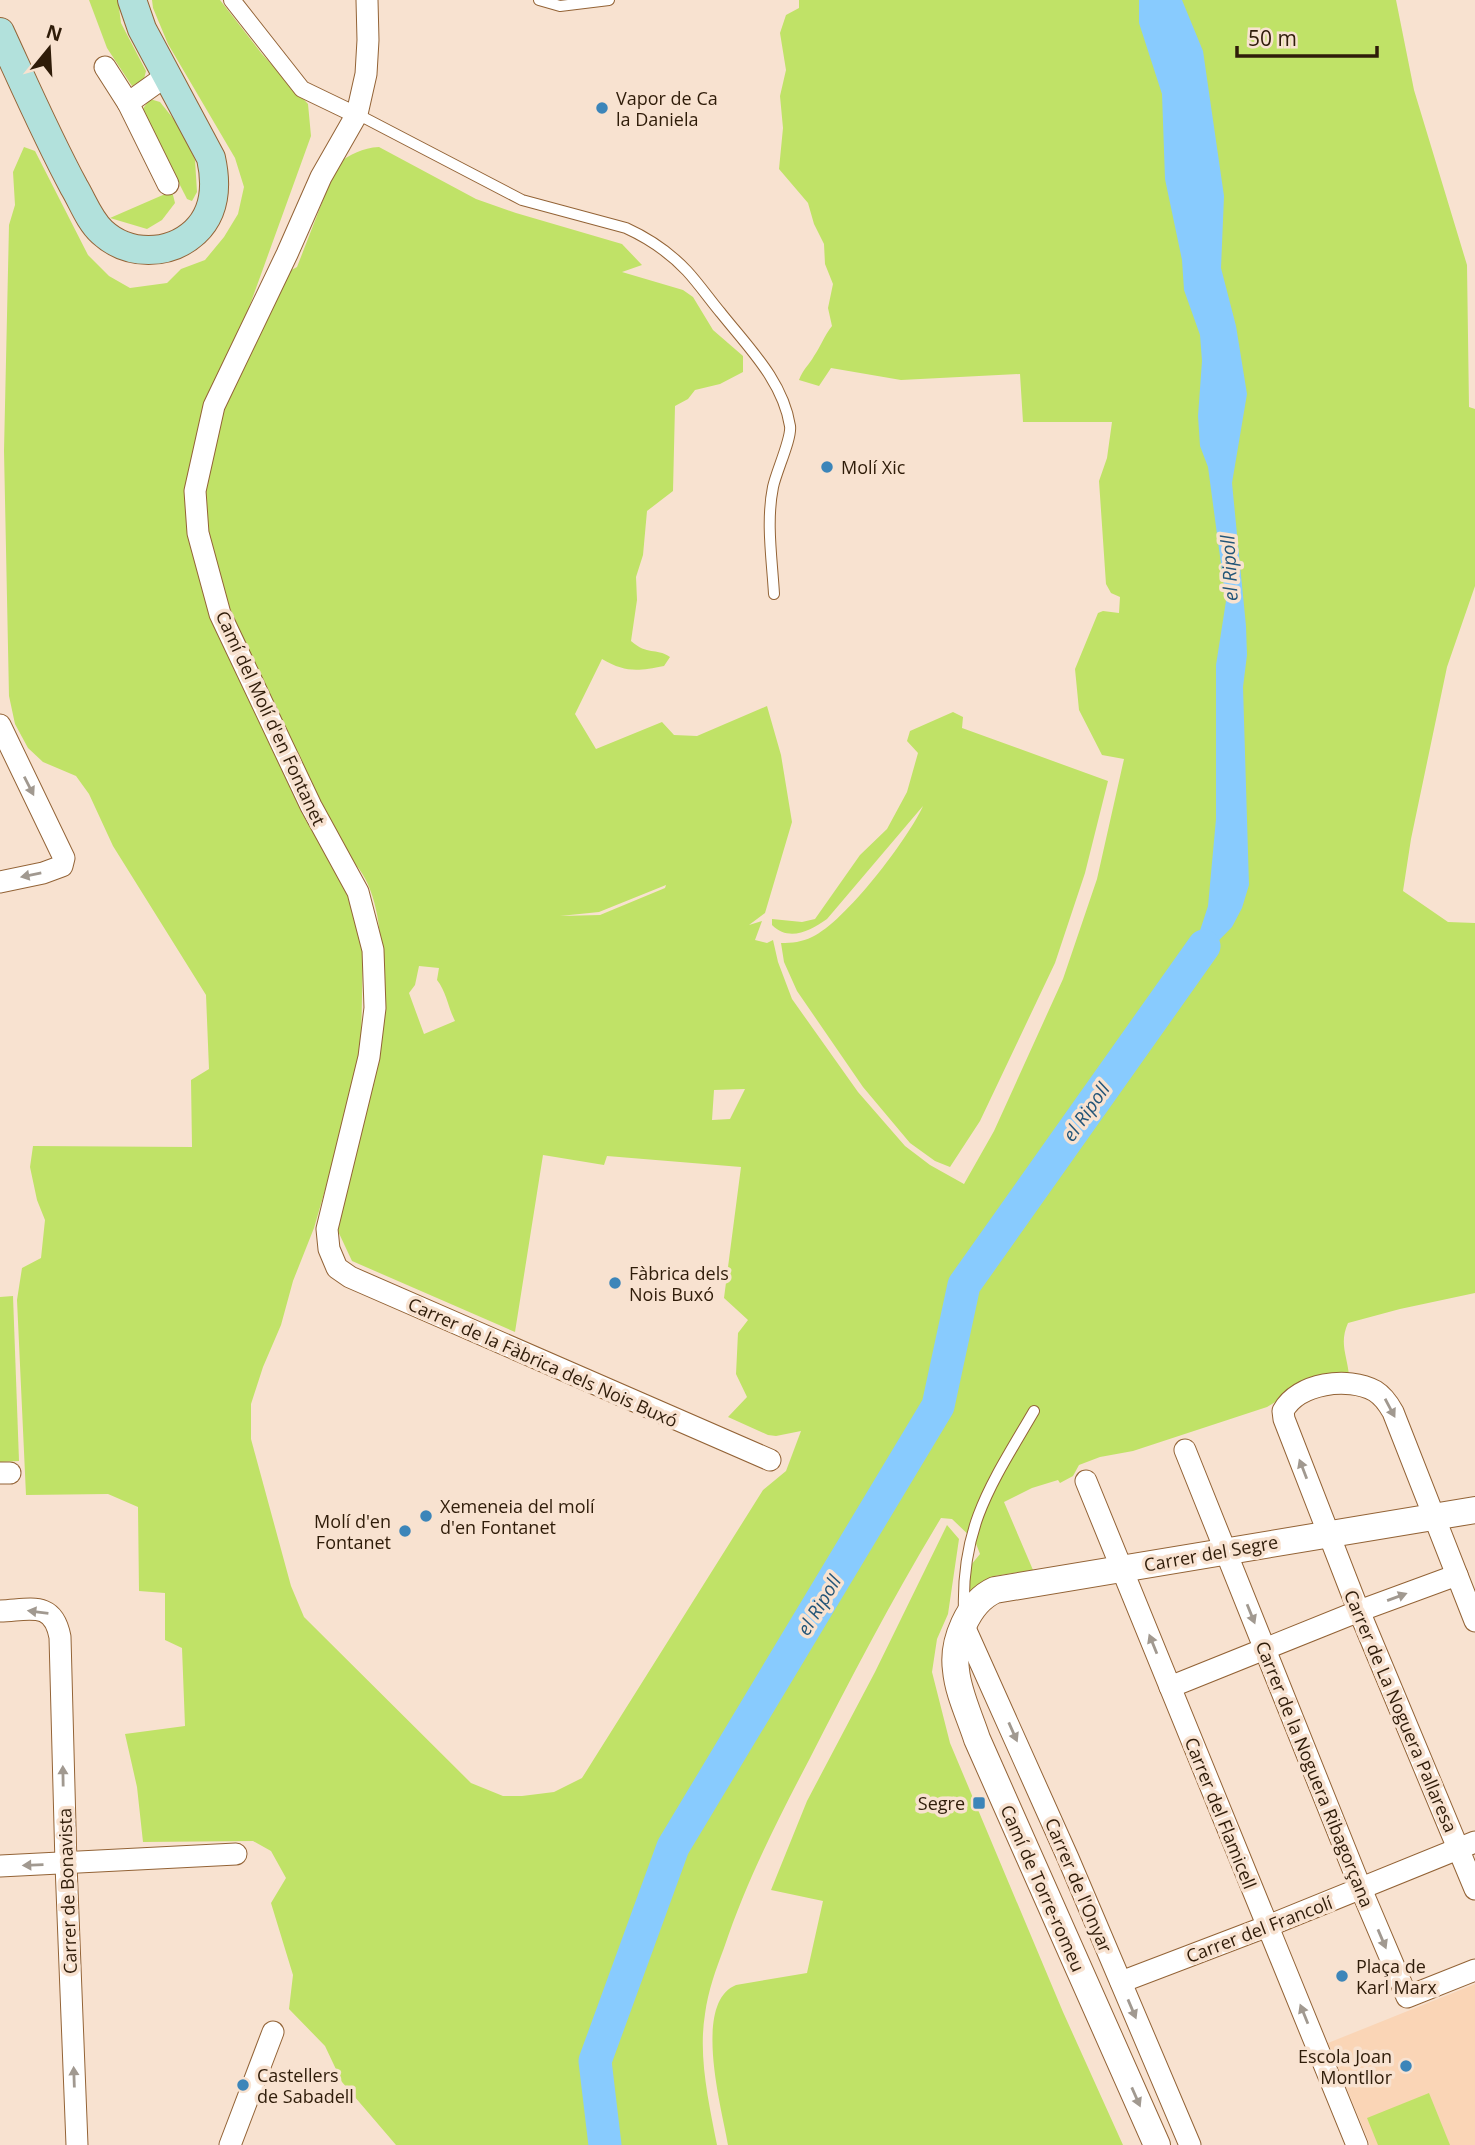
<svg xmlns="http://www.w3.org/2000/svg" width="1475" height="2145" font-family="'Open Sans',sans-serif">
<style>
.built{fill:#fad5b6}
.green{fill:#c0e267;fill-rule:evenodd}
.water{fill:#88cbfe}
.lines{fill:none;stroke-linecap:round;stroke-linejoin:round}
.river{stroke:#88cbfe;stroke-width:33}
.service-casing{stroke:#936336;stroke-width:12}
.pedestrian-casing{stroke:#936336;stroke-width:18}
.minor-casing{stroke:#936336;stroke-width:23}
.tertiary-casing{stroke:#936336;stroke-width:28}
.secondary-casing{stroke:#936336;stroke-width:30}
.service{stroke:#fff;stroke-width:10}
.pedestrian{stroke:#fff;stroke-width:16}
.minor{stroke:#fff;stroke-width:21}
.tertiary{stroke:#fff;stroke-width:26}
.secondary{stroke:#b2e1dc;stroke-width:28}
.oneway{fill:#a19990}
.poi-dot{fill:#3c85b9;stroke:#f8e2d0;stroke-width:2.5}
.labels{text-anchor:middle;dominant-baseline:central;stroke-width:7;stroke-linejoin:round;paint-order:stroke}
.poi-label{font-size:18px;fill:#2f1c09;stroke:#f8e2d0;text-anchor:start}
.street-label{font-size:18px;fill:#2f1c09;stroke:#f8e2d0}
.water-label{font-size:19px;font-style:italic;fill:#235578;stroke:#f8e2d0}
</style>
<rect width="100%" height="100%" fill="#f8e2d0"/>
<path class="built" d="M1475,1984V2145H1370L1328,2043Z"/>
<g class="green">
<path d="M89,0H118L121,23L146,71L144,79L132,86L107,48Z"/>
<path d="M152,0H220L262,54L308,104L311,136L216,399L282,275L297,267L337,164C351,154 362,148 379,147L476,199L516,213L622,244L642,265L622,272L683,290L693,297L713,330L743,356V372L720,384L695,390L688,399L675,406L673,491L647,511L643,555L636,577L637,600L631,641C648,656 655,647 670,657L664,666C638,671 626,673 602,659L575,714L596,749L662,722L674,735L697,736L767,706L781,755L792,822L765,913L749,925L762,921L755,940L767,943L773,940L778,962L792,999L858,1092L905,1146L930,1165L964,1184L994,1131L1063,979L1097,879L1124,759L1102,755L1079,710L1075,669L1098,613L1103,611L1119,613L1120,597L1111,593L1106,584L1099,481L1107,458L1112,422H1023L1020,374L901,380L831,368L819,386L799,380C803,369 809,365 814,356C821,346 824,336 832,326L828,308L833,284L825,264L824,244L814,224L808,203L779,169L783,128L780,96L786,70L780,33L786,15L799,8V0H1396L1414,90L1467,265L1469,407L1475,409V586L1447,667L1411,839L1403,891L1448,922L1475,923V1293L1400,1309L1348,1323C1339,1343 1347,1355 1349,1375L1285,1396L1267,1407L1133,1451L1100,1457L1079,1465L1073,1476L1060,1483L1058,1480L1032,1488L1004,1502L1033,1570L995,1576L969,1592L971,1565L980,1554L975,1541L952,1519L941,1518C893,1597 851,1678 809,1760C777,1821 746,1882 724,1948C716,1969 708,1991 705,2014C698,2057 709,2103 717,2145H396L342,2082L325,2046L289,2009L293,1975L271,1903L286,1878L271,1851L253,1841L143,1842L137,1787L125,1734L185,1726L182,1648L165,1640V1593L139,1591L138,1507L108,1494L26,1495L17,1300L22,1268L41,1258L45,1220L37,1200L30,1167L33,1146L192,1147L191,1080L209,1069L206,995L113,846L89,794L76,776L43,762L28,748L15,724L9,696L4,451L9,225L15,205L13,172L24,147L35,151L88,255L109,276L130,288L167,283L181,269L205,260L224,237L238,214L244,187L235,158L168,44L153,8ZM336,853C342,856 351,859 355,864C376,887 381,929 381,959L337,1229L352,1261L515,1332L543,1155L604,1165L607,1156L741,1167L724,1298L748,1320L738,1333L736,1374L747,1397L728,1417L768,1435L776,1436L801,1431L786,1471L763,1490L582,1778L554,1792L522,1796H503L471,1783L304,1617L291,1586L251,1439V1404L263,1367L281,1325L293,1281L314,1228L356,1083L361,1044L363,950ZM666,885L665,888L600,915L560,916L599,912ZM419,966L439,968L437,980C446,991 448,1007 455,1021L424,1034L409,993L415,985ZM745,1089L730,1119L712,1120L714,1090Z"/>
<path d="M150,99L160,102L180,127L195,160L197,192L192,201L187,199L142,110Z"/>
<path d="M172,191L175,203L162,220L147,229L110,218Z"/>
<path d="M953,712L963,717L962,728L1108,781L1085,873L1055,963L980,1121L950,1167L935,1161L910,1143L863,1087L797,991L784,962L781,943C792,943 802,942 812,937C845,922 908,839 923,806L827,919C810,931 789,942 772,925V919L802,922L815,919L860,855L887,829L907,792L918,753L907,741L910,731Z"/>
<path d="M13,1296L19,1461L0,1462V1297Z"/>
<path d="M947,1525L959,1539L948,1614L937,1639L932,1672L950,1743L1063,2012L1123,2145H728C722,2109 692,2003 736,1985L807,1973L823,1901L771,1890L807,1801L875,1672Z"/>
<path d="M1429,2093L1450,2145H1378L1367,2118Z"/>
</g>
<path class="water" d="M1139,0H1182L1203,51L1224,196L1221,268L1236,326L1247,394L1232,483L1246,626L1247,655L1243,687L1249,885L1242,908L1232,927L1177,983L1194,949L1208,906L1216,819V665L1226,601L1208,467L1200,446L1198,416L1202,361L1200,335L1184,290L1182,260L1165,179L1162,94L1139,23Z"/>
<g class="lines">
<path class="river" d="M605,2145L595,2061L673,1847L938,1406L964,1285L1204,946"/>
<defs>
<g id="service">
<path d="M539,0L560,6L609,0"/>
<path d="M357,114L522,200L626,228C648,238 671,254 687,271C699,284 710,300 721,313C748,347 783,381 790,426C792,438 776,472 773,487C766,522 772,559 774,594"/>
<path d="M964,1612C961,1525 992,1483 1034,1411"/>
</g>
<path id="pedestrian" d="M232,0L302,89L356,115"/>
<g id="minor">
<path d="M367,0L368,40L366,74L357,114L321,177L287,254L214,406L195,491L198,533L220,614L311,806L358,892L373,950L375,1008L369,1057L327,1229L329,1249L337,1268L350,1277L770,1460"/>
<path d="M105,67L128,103L166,76"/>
<path d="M128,103L168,184"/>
<path d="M0,725L64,858L62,866L43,873L0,882"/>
<path d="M1185,1450L1361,1889L1407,1997L1475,1970"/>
<path d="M0,1473H10"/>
<path d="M1086,1481L1357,2145"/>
<path d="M0,1611C30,1610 53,1600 60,1637L66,1864L77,2145"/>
<path d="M1475,1621L1393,1412C1388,1403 1383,1396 1375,1391C1348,1376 1298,1383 1283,1411L1284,1419L1354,1599L1475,1889"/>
<path d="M964,1626L1068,1858L1190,2145"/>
<path d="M1170,1687L1359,1611L1457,1575"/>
<path d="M0,1866L236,1854"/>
<path d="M1121,1982L1268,1926L1475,1842"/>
<path d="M230,2145L273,2032"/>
</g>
<path id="tertiary" d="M1157,2145L977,1739C970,1717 958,1693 956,1670C952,1642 968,1602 995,1590L1475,1510"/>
<path id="secondary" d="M0,32C24,84 47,137 74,187C83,202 89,220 102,232C128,256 169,256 195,232C216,212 217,185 211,158L142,29L132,0"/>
</defs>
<use href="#service" class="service-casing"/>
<use href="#pedestrian" class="pedestrian-casing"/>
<use href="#minor" class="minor-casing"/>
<use href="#tertiary" class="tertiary-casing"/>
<use href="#secondary" class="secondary-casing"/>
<use href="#service" class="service"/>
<use href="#pedestrian" class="pedestrian"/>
<use href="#minor" class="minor"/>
<use href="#tertiary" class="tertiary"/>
<use href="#secondary" class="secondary"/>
</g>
<defs><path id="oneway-solid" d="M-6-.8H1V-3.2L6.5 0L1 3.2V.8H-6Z" transform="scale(1.75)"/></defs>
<g class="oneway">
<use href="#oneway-solid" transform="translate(29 786) rotate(63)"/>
<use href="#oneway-solid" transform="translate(31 875) rotate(169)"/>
<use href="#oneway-solid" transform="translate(1390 1408) rotate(62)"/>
<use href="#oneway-solid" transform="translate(1303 1469) rotate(-111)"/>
<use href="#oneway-solid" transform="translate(1397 1597) rotate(-20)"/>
<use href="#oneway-solid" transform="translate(38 1612) rotate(-173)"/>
<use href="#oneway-solid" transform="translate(1251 1614) rotate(68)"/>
<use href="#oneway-solid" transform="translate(1153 1644) rotate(-112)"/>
<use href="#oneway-solid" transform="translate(1013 1732) rotate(66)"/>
<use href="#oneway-solid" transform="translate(63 1776) rotate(-91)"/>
<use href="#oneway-solid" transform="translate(33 1865) rotate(178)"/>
<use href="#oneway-solid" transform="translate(1382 1939) rotate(67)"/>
<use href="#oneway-solid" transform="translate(1132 2009) rotate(67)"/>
<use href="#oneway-solid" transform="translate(1304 2014) rotate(-112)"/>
<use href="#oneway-solid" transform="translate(74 2077) rotate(-92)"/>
<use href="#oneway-solid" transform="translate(1136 2097) rotate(66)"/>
</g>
<g class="poi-dot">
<circle cx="602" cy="108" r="7"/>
<circle cx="827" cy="467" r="7"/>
<circle cx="615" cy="1283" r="7"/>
<circle cx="426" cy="1516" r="7"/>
<circle cx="405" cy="1531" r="7"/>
<rect x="972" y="1796" width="14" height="14" rx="3.5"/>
<circle cx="1342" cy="1976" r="7"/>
<circle cx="1406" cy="2066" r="7"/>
<circle cx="243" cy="2085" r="7"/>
</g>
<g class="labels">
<g class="poi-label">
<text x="616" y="98">Vapor de Ca<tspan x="616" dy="21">la Daniela</tspan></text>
<text x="841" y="467">Molí Xic</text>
<text x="629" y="1273">Fàbrica dels<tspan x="629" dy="21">Nois Buxó</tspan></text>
<text x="440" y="1506">Xemeneia del molí<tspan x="440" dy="21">d'en Fontanet</tspan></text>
<text x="391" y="1521" text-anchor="end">Molí d'en<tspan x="391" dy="21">Fontanet</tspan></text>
<text x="965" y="1803" text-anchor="end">Segre</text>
<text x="1356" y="1966">Plaça de<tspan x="1356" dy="21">Karl Marx</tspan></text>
<text x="1392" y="2056" text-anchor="end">Escola Joan<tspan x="1392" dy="21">Montllor</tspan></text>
<text x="257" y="2075">Castellers<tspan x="257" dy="21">de Sabadell</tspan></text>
</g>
<g class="street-label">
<text transform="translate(271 718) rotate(65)">Camí del Molí d'en Fontanet</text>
<text transform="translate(543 1362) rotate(24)">Carrer de la Fàbrica dels Nois Buxó</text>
<text transform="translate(1211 1553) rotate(-10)">Carrer del Segre</text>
<text transform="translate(1401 1711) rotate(67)">Carrer de La Noguera Pallaresa</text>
<text transform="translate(1315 1774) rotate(68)">Carrer de la Noguera Ribagorçana</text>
<text transform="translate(1221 1813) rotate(68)">Carrer del Flamicell</text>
<text transform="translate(1079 1885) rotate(67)">Carrer de l'Onyar</text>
<text transform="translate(1043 1888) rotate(66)">Camí de Torre-romeu</text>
<text transform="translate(67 1891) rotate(-92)">Carrer de Bonavista</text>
<text transform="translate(1259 1929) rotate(-21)">Carrer del Francolí</text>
</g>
<g class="water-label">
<text transform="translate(1229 568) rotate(-93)">el Ripoll</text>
<text transform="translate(1086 1112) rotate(-55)">el Ripoll</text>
<text transform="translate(819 1605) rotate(-59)">el Ripoll</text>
</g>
</g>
<g transform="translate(49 49) rotate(18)" stroke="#f8e2d0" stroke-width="5" paint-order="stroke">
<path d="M0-5L12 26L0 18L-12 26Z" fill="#2f1c09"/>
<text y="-10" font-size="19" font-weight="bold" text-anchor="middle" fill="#2f1c09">N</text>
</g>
<path d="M1237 46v10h140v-10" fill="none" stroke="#2f1c09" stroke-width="3.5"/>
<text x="1248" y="46" font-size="21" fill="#2f1c09" stroke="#f8e2d0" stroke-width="5" paint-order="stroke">50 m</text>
</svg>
